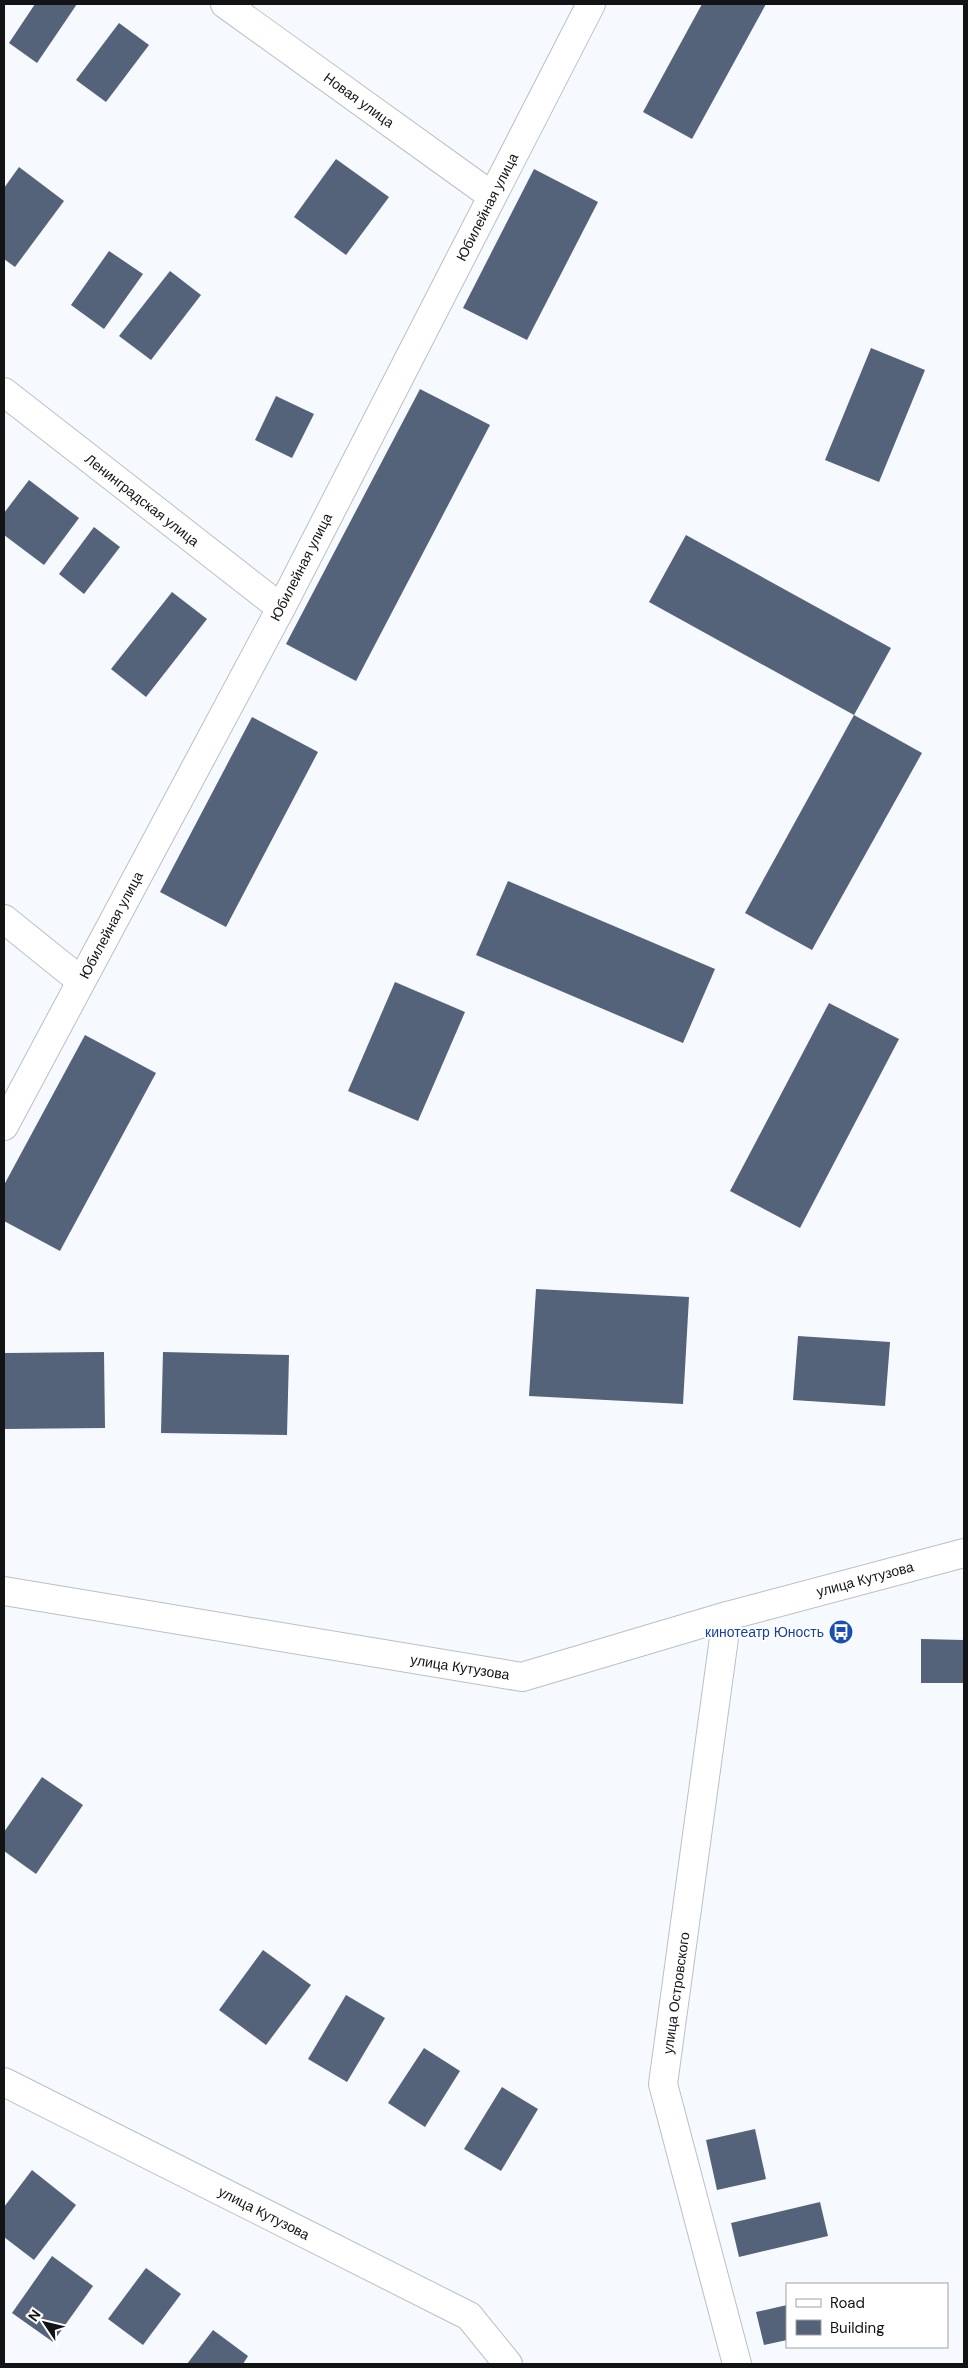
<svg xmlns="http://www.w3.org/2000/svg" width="968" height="2368" font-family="'DM Sans',sans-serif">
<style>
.building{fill:#54627a}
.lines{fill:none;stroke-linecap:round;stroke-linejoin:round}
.street-casing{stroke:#bbbfc5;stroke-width:30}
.secondary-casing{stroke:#bbbfc5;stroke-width:30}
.street{stroke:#fff;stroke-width:28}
.secondary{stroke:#fff;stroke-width:28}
.labels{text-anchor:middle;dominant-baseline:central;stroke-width:4;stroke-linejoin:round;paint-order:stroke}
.street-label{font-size:14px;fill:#121315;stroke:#fff}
.transit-label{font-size:14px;fill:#164399;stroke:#fff;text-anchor:end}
</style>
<rect width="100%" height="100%" fill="#f6faff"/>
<g class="building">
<path d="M35,4H77L37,63L9,43Z"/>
<path d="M702,4H766L692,139L643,112Z"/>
<path d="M119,23L149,45L106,102L76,80Z"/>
<path d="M336,159L389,197L346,255L294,217Z"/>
<path d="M19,167L64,201L15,267L4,259V188Z"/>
<path d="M534,169L598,202L527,340L463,308Z"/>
<path d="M109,251L143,274L104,329L71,305Z"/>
<path d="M170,271L201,295L151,360L119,336Z"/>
<path d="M871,348L925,370L879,482L825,460Z"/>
<path d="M420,389L490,425L356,681L286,644Z"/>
<path d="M276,396L314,414L292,458L255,440Z"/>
<path d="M29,480L79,518L44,565L4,535V513Z"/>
<path d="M94,527L120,547L84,594L59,574Z"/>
<path d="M686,535L891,648L854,715L649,602Z"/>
<path d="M172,592L207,619L146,697L111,669Z"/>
<path d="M854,715L922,753L812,950L745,913Z"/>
<path d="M252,717L318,752L226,927L160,892Z"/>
<path d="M508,881L715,969L683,1043L476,955Z"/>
<path d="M395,982L465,1012L418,1121L348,1091Z"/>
<path d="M829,1003L899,1039L800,1228L730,1191Z"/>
<path d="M85,1035L156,1073L60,1251L4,1221V1185Z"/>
<path d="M536,1289L689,1297L683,1404L529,1396Z"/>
<path d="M798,1336L890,1342L885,1406L793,1400Z"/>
<path d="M104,1352L105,1428L4,1429V1353Z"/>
<path d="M163,1352L289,1355L287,1435L161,1433Z"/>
<path d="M921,1639L964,1640V1683H921Z"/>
<path d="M42,1777L83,1805L36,1874L4,1851V1832Z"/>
<path d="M263,1950L311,1985L266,2045L219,2010Z"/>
<path d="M346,1995L385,2018L347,2082L308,2059Z"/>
<path d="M424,2048L460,2071L425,2127L388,2103Z"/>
<path d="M502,2087L538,2109L501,2171L464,2149Z"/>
<path d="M755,2129L766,2179L717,2190L706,2140Z"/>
<path d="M32,2170L76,2205L34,2260L4,2237V2207Z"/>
<path d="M820,2202L828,2236L739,2257L731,2223Z"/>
<path d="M52,2256L93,2286L53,2342L12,2313Z"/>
<path d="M146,2268L181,2294L143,2345L108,2319Z"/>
<path d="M787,2305V2340L764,2345L756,2312Z"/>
<path d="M213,2330L248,2356L243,2364H187Z"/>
</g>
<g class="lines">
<defs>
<g id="street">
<path d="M225,4L492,196"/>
<path d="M4,392L281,608"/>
<path d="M4,919L81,981"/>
<path d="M727,1616L663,2084L737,2364"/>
<path d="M4,2082L469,2316L508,2364"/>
</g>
<g id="secondary">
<path d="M4,1126L281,608L591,4"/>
<path d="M4,1591L522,1677L727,1616L964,1553"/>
</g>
</defs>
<use href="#street" class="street-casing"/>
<use href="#secondary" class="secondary-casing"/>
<use href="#street" class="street"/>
<use href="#secondary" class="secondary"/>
</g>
<defs>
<symbol id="bus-disc" viewBox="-11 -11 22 22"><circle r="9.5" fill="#1a4fb4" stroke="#fff"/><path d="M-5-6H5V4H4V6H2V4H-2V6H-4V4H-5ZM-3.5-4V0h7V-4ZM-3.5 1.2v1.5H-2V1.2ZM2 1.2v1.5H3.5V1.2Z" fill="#fff"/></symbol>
</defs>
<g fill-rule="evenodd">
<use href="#bus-disc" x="827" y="1618" width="28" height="28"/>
</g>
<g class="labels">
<g class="street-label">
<text transform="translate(359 100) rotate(36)">Новая улица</text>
<text transform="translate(487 207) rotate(-63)">Юбилейная улица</text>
<text transform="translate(142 500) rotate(38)">Ленинградская улица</text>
<text transform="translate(301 567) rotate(-63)">Юбилейная улица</text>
<text transform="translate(111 925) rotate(-62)">Юбилейная улица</text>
<text transform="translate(865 1579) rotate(-15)">улица Кутузова</text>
<text transform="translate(460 1667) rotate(9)">улица Кутузова</text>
<text transform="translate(676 1993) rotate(-82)">улица Островского</text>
<text transform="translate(264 2213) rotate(27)">улица Кутузова</text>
</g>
<g class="transit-label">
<text x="824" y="1632">кинотеатр Юность</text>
</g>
</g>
<rect width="968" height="2368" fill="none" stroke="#121315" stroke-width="10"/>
<rect x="786" y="2283" width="162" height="65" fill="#ffffff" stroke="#a0a1a1"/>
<rect x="796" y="2299" width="25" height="8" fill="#ffffff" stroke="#a0a1a1"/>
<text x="830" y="2308" font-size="15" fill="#121315">Road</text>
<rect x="796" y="2320" width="25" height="15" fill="#54627a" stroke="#a0a1a1"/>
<text x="830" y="2333" font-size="15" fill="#121315">Building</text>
<g transform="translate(45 2323) rotate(305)" stroke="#ffffff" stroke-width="4" paint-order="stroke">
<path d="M0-4L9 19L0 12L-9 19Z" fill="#121315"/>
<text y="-8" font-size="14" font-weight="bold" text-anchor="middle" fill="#121315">N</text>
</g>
</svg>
